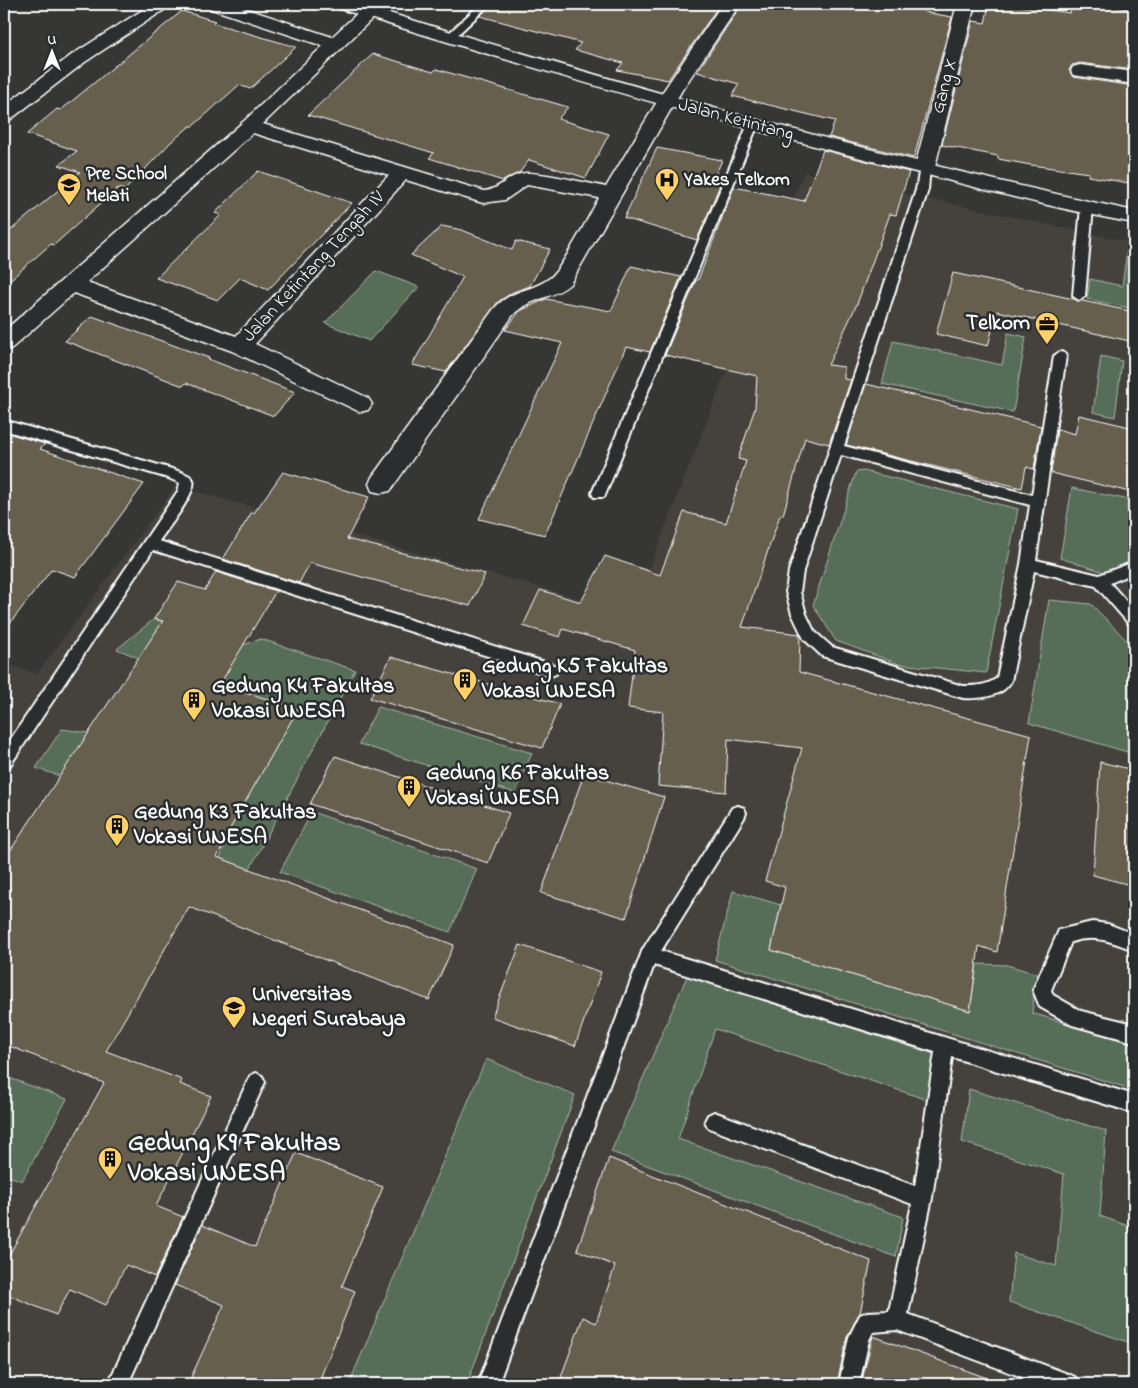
<svg xmlns="http://www.w3.org/2000/svg" width="1138" height="1388" font-family="'Indie Flower',sans-serif">
<style>
.built{fill:#44433c}
.green{fill:#566d59;stroke:#aab6ac}
.building{fill:#665e4e;stroke:#fff}
.lines{fill:none;stroke-linecap:round;stroke-linejoin:round}
.service-casing{stroke:#fff;stroke-width:4}
.minor-casing{stroke:#fff;stroke-width:3}
.tertiary-casing{stroke:#fff;stroke-width:3}
.service{fill:#2a2d2e;fill-rule:evenodd}
.minor{fill:#2a2d2e;fill-rule:evenodd}
.tertiary{fill:#2a2d2e;fill-rule:evenodd}
.labels{text-anchor:middle;dominant-baseline:central;stroke-width:5;stroke-linejoin:round;paint-order:stroke}
.far-street-label{font-size:19px;fill:#fff;stroke:#2a2d2e}
.far-poi-label{font-size:19px;font-weight:bold;fill:#fff;stroke:#2a2d2e;text-anchor:start}
.poi-label{font-size:22px;font-weight:bold;fill:#fff;stroke:#2a2d2e;text-anchor:start}
.near-poi-label{font-size:26px;font-weight:bold;fill:#fff;stroke:#2a2d2e;text-anchor:start}
</style>
<rect width="100%" height="100%" fill="#363734"/>
<filter id="ink" filterUnits="userSpaceOnUse"><feTurbulence type="fractalNoise" baseFrequency=".02" numOctaves="2"/><feDisplacementMap in="SourceGraphic" scale="10" xChannelSelector="R" yChannelSelector="G"/><feConvolveMatrix kernelMatrix="1 2 1 2 8 2 1 2 1" color-interpolation-filters="sRGB"/></filter>
<g filter="url(#ink)">
<path class="built" d="M804,172L1134,243V1384H4V663L37,674L176,486L632,613Z"/>
<g class="green">
<path d="M1128,244L1134,245V309L1087,299L1090,279L1122,286Z"/>
<path d="M376,271L419,287L369,341L325,323Z"/>
<path d="M1008,333L1026,337L1013,412L882,384L893,341L1002,365Z"/>
<path d="M1101,356L1122,361L1115,417L1093,412Z"/>
<path d="M864,471L1018,509L986,673L899,664L836,641L813,605L856,472Z"/>
<path d="M1072,488L1134,501V560L1104,572L1060,558Z"/>
<path d="M1049,600L1091,604L1134,648V754L1029,723Z"/>
<path d="M154,619L243,645L261,639L355,670L228,910L203,903L229,834L36,768L62,729L89,733L139,658L117,649Z"/>
<path d="M378,707L532,753L515,793L359,744Z"/>
<path d="M312,812L477,869L450,932L280,872Z"/>
<path d="M733,891L781,905L771,950L970,1011L977,964L1007,965L1037,974L1032,1013L1134,1044V1090L715,960Z"/>
<path d="M687,976L934,1054L928,1100L715,1029L678,1139L903,1217L896,1257L611,1152Z"/>
<path d="M486,1059L575,1095L467,1384H349Z"/>
<path d="M4,1076L67,1099L22,1181L4,1174Z"/>
<path d="M969,1089L1106,1131L1100,1216L1134,1228V1344L1009,1302L1014,1253L1056,1266L1064,1174L962,1142Z"/>
</g>
<g class="building">
<path d="M492,4H720L668,80L617,70L623,63L575,50L581,43L480,16Z"/>
<path d="M742,4H926L924,12L952,17L914,158L829,137L835,121L732,96L739,84L697,72Z"/>
<path d="M989,4H1008L1070,13L1072,4H1100L1134,10V70L1080,63L1072,65L1069,70L1073,77L1134,86V149L1129,183L1088,176L1089,173L1031,165L998,159V156L942,145L973,21L985,23Z"/>
<path d="M182,11L215,21L213,23L296,47L250,89L239,85L193,126H190L171,142L125,190L118,188L54,245L51,244L4,285V236L80,172L59,165L77,151L27,134L57,109L61,110Z"/>
<path d="M373,54L433,72L436,69L568,107L558,119L609,134L586,178L529,160L520,172L503,181L429,158L434,153L308,115Z"/>
<path d="M657,148L722,160L712,183L720,185L697,240L624,218Z"/>
<path d="M823,150L909,172L896,215L890,214L857,304L828,365L844,367V379L851,380L829,444L805,438L783,515H780L742,627L800,634L799,672L1031,735L997,952L979,946L970,1011L771,950L785,887L765,881L802,748L728,739L726,792L658,786L663,712L628,708L635,650L563,629L560,637L523,626L540,590L581,602L605,556L660,575L684,512L726,523L746,461L738,459L755,408L757,376L665,355L696,280H698L734,187L804,201Z"/>
<path d="M258,171L352,203L268,290L240,278L218,300L156,278L221,215L215,213Z"/>
<path d="M442,226L462,230L512,250L516,241L550,249L530,286L513,292L498,302L446,372L412,365L463,277L411,255Z"/>
<path d="M631,266L681,277L650,352L626,347L545,535L479,519L562,343L505,330L520,311L546,299L611,311Z"/>
<path d="M953,273L1134,312V342L997,311L988,346L936,334Z"/>
<path d="M92,316L209,358L208,359L295,392L274,416L186,383L183,386L65,341Z"/>
<path d="M866,384L1041,426L1034,469L1026,467L1022,488L846,445Z"/>
<path d="M1079,415L1134,428V493L1051,473L1057,429L1075,434Z"/>
<path d="M4,432L45,444L40,449L144,484L75,577L52,569L4,631Z"/>
<path d="M283,472L369,497L347,539L485,574L470,606L310,563L299,583L223,559L252,512L254,513Z"/>
<path d="M216,572L276,591L220,684L298,709L227,834L229,835L217,857L454,945L429,1000L189,907L106,1051L182,1080L180,1084L211,1096L156,1206L183,1217L155,1277L126,1265L106,1305L70,1289L56,1315L4,1293V1264L104,1083L4,1044V860L163,621L154,619L178,582L205,590Z"/>
<path d="M391,657L560,704L542,748L370,698Z"/>
<path d="M335,756L509,813L488,863L310,804Z"/>
<path d="M1100,762L1134,770V886L1093,875Z"/>
<path d="M584,774L664,797L626,918L541,893Z"/>
<path d="M520,945L601,972L575,1046L492,1017Z"/>
<path d="M296,1153L383,1187L342,1286L355,1291L318,1384H188L224,1305L175,1285L202,1225L255,1247Z"/>
<path d="M609,1158L871,1261L860,1313L847,1337L837,1384H576L561,1377L583,1317L596,1323L615,1266L577,1250Z"/>
<path d="M873,1336L995,1381L994,1384H861Z"/>
</g>
<g class="lines">
<defs>
<g id="service">
<path d="M480,4H490L452,40H446V36Z"/>
<path d="M753,121L758,124L606,493L604,497H594L592,493L748,124Z"/>
<path d="M925,164L930,167L928,190L844,446L1032,495L1054,356L1060,352L1064,353L1066,356L1036,560L1099,575L1134,562V573L1110,583L1134,610V626L1129,624L1096,586L1034,571L1011,681C1003,697 979,699 963,698L822,656L804,639L792,614L786,592L789,571L916,190L920,167ZM841,455L1030,505L1021,564L997,678C986,686 976,686 963,686L832,647L814,631L806,614L800,592L803,571Z"/>
<path d="M1087,203L1093,207L1085,296L1079,300L1073,296L1081,207Z"/>
<path d="M4,420L172,469C177,471 191,474 193,480C198,491 166,531 159,541L551,664L556,666L558,670L556,674L551,676L153,550L9,767L4,769V749L178,491L180,483L168,478L4,430Z"/>
<path d="M738,806L744,808L746,813L744,818L661,951L1134,1095V1113L952,1057L932,1198L908,1314L1068,1374L1075,1377L1078,1384H1041L897,1330L873,1332L869,1340L859,1384H839L849,1337L860,1315L867,1312L889,1311L912,1204L714,1130L708,1127L705,1121L708,1115L714,1112L915,1186L935,1052L654,965L498,1384H478L643,949L732,808Z"/>
<path d="M1092,922L1108,924L1134,934V950C1112,942 1095,934 1071,942L1051,990L1053,995L1081,1011L1134,1024V1042L1072,1025L1040,1007L1033,990L1059,930Z"/>
<path d="M256,1073L262,1076L265,1082L128,1384H108L250,1076Z"/>
</g>
<g id="minor">
<path d="M152,4H173L85,62L11,119L4,121V106L73,54Z"/>
<path d="M206,4H232L332,37L363,8H375L378,12L375,16L263,124L484,191C500,190 509,174 526,173C543,172 586,183 606,187L664,90L722,4H740L682,90L570,284C553,299 529,298 513,315L390,491L381,493L372,491L369,484L372,477L493,310C511,288 530,293 550,278C562,269 590,214 599,198L527,185L505,200L483,203L406,180L255,344L368,398L372,404L368,410L360,412L232,351L74,293L12,348L4,351V331L243,122L323,46L209,8ZM253,133L389,175L236,336L87,282Z"/>
<path d="M957,4H975L935,167L932,171L925,173L918,171L915,167Z"/>
<path d="M1080,65L1134,72V84L1073,75L1071,71L1073,67Z"/>
</g>
<path id="tertiary" d="M334,4H360C615,83 873,156 1134,211V223C1053,209 972,186 892,166C705,119 520,65 337,8Z"/>
</defs>
<use href="#service" class="service-casing"/>
<use href="#minor" class="minor-casing"/>
<use href="#tertiary" class="tertiary-casing"/>
<use href="#service" class="service"/>
<use href="#minor" class="minor"/>
<use href="#tertiary" class="tertiary"/>
</g>
</g>
<defs>
<symbol id="hospital-pin" viewBox="-11 -11 22 30"><path d="M0 17L-7.5 6A9.5 9.5 0 1 1 7.5 6Z" fill="#ffd166" stroke="#2a2d2e"/><path d="M-5-5h3v3.5h4V-5h3V5h-3V1.5h-4V5h-3Z" fill="#111"/></symbol>
<symbol id="school-pin" viewBox="-11 -11 22 30"><path d="M0 17L-7.5 6A9.5 9.5 0 1 1 7.5 6Z" fill="#ffd166" stroke="#2a2d2e"/><path d="M0-5L7-2L0 1L-7-2ZM-4 1L0 2.5L4 1V4Q0 6-4 4Z" fill="#111"/></symbol>
<symbol id="office-pin" viewBox="-11 -11 22 30"><path d="M0 17L-7.5 6A9.5 9.5 0 1 1 7.5 6Z" fill="#ffd166" stroke="#2a2d2e"/><path d="M-6-3h4V-5.5h4V-3h4V5H-6ZM-1-4.5V-3h2v-1.5ZM-6 0V1H6V0Z" fill="#111"/></symbol>
<symbol id="building-pin" viewBox="-11 -11 22 30"><path d="M0 17L-7.5 6A9.5 9.5 0 1 1 7.5 6Z" fill="#ffd166" stroke="#2a2d2e"/><path d="M-4-6H4V6H1V3H-1V6H-4ZM-2.5-4.3h1.7v1.8h-1.7ZM.8-4.3h1.7v1.8H.8ZM-2.5-1h1.7V.8h-1.7ZM.8-1h1.7V.8H.8Z" fill="#111"/></symbol>
<symbol id="university-pin" viewBox="-11 -11 22 30"><path d="M0 17L-7.5 6A9.5 9.5 0 1 1 7.5 6Z" fill="#ffd166" stroke="#2a2d2e"/><path d="M0-5L7-2L0 1L-7-2ZM-4 1L0 2.5L4 1V4Q0 6-4 4Z" fill="#111"/></symbol>
</defs>
<g fill-rule="evenodd">
<use href="#hospital-pin" x="653" y="166" width="28" height="38"/>
<use href="#school-pin" x="55" y="171" width="28" height="38"/>
<use href="#office-pin" x="1033" y="310" width="28" height="38"/>
<use href="#building-pin" x="451" y="666" width="28" height="38"/>
<use href="#building-pin" x="180" y="686" width="28" height="38"/>
<use href="#building-pin" x="395" y="773" width="28" height="38"/>
<use href="#building-pin" x="103" y="812" width="28" height="38"/>
<use href="#university-pin" x="220" y="994" width="28" height="38"/>
<use href="#building-pin" x="96" y="1145" width="28" height="38"/>
</g>
<g class="labels">
<g class="far-street-label">
<text transform="translate(945 86) rotate(-76)">Gang X</text>
<text transform="translate(736 120) rotate(15)">Jalan Ketintang</text>
<text transform="translate(314 267) rotate(-47)">Jalan Ketintang Tengah IV</text>
</g>
<g class="far-poi-label">
<text x="86" y="174">Pre School<tspan x="86" dy="22">Melati</tspan></text>
<text x="684" y="180">Yakes Telkom</text>
</g>
<g class="poi-label">
<text x="1030" y="324" text-anchor="end">Telkom</text>
<text x="482" y="667">Gedung K5 Fakultas<tspan x="482" dy="25">Vokasi UNESA</tspan></text>
<text x="212" y="687">Gedung K4 Fakultas<tspan x="212" dy="25">Vokasi UNESA</tspan></text>
<text x="426" y="774">Gedung K6 Fakultas<tspan x="426" dy="25">Vokasi UNESA</tspan></text>
<text x="134" y="813">Gedung K3 Fakultas<tspan x="134" dy="25">Vokasi UNESA</tspan></text>
<text x="252" y="995">Universitas<tspan x="252" dy="25">Negeri Surabaya</tspan></text>
</g>
<g class="near-poi-label">
<text x="128" y="1144">Gedung K9 Fakultas<tspan x="128" dy="30">Vokasi UNESA</tspan></text>
</g>
</g>
<rect width="1138" height="1388" fill="none" stroke="#2a2d2e" stroke-width="20"/>
<rect x="10" y="10" width="1118" height="1368" fill="none" stroke="#fff" stroke-width="2" filter="url(#ink)"/>
<g transform="translate(52 52)" stroke="#2a2d2e" stroke-width="4" paint-order="stroke">
<path d="M0-4L9 19L0 12L-9 19Z" fill="#ffffff"/>
<text y="-8" font-size="14" font-weight="bold" text-anchor="middle" fill="#ffffff">U</text>
</g>
</svg>
